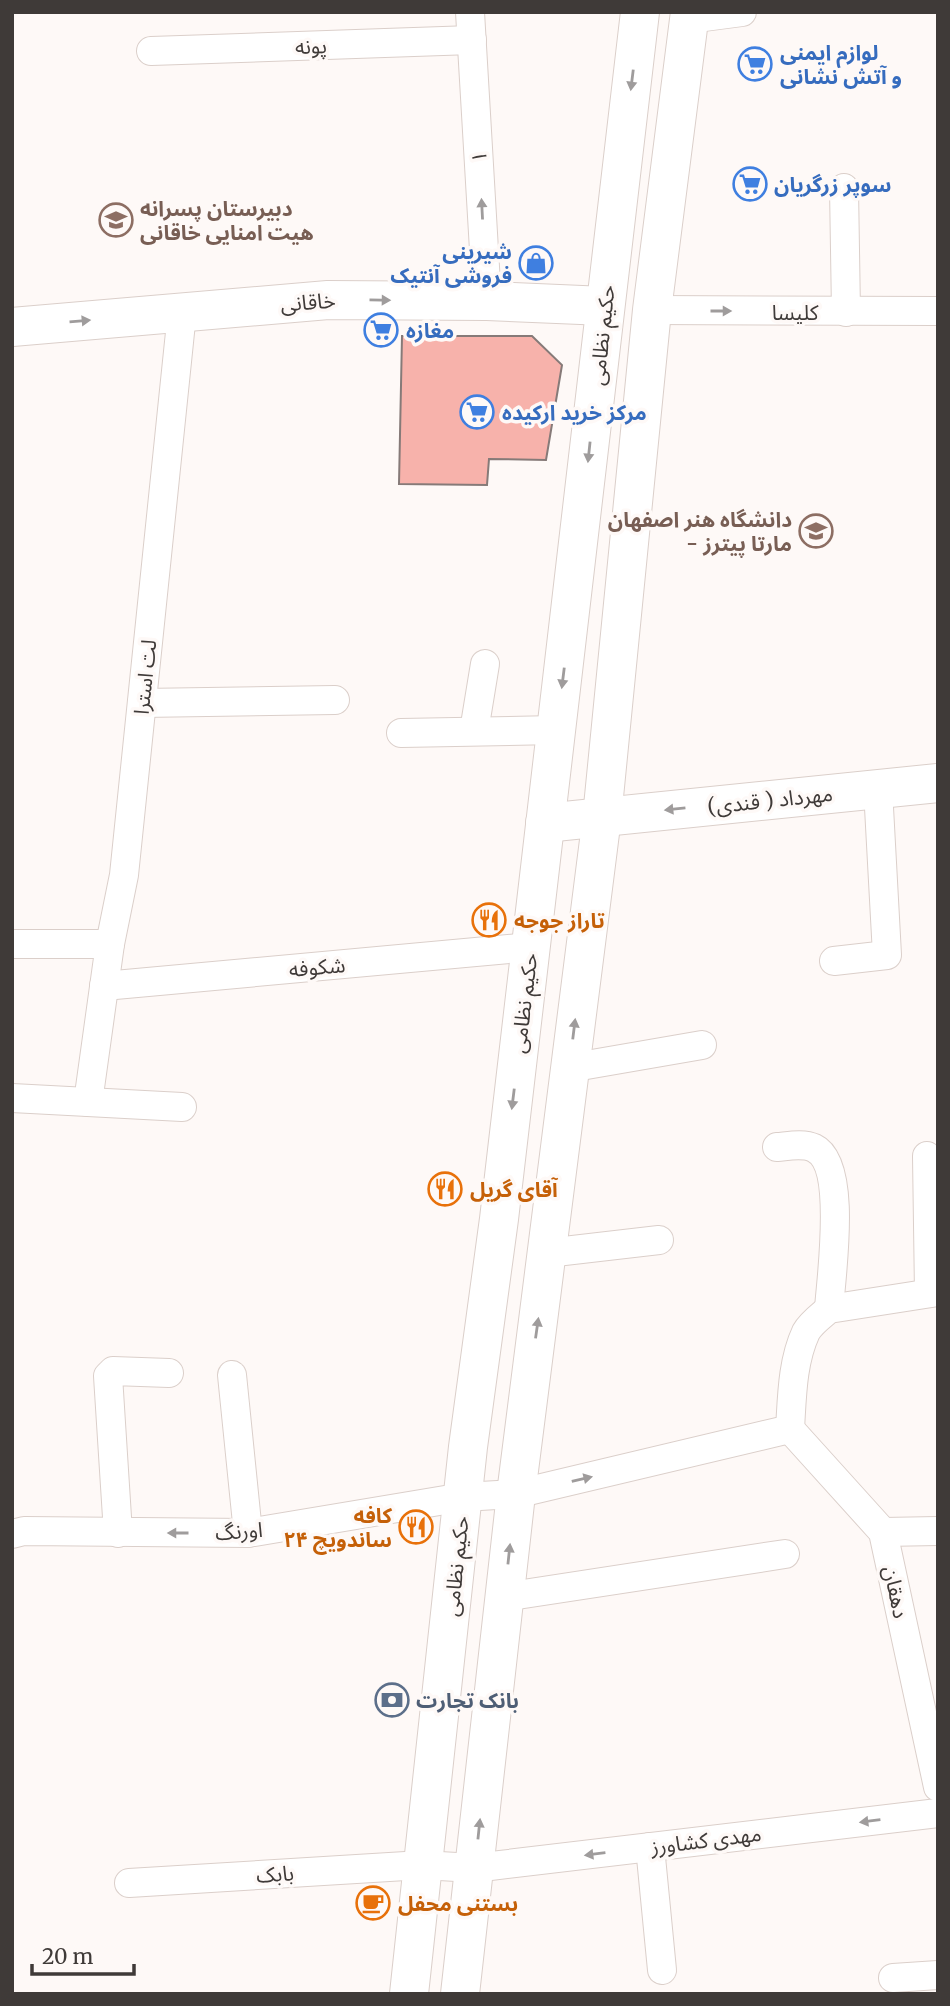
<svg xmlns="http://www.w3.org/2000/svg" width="950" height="2006" font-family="Merriweather,'Noto Sans Arabic',serif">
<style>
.building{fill:#f7b2ab;stroke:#867a78;stroke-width:2}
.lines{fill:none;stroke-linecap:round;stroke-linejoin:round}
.street-casing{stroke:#dbcfca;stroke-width:30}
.secondary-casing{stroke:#dbcfca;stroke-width:40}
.street{stroke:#fff;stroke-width:28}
.secondary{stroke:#fff;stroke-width:38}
.oneway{fill:#9f9c9c}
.labels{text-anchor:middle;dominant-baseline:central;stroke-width:7;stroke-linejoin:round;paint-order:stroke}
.street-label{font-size:21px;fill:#3f3a38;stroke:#fef9f7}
.shop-label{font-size:21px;font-weight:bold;fill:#366cbe;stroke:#fef9f7;text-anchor:start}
.education-label{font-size:21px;font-weight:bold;fill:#785e54;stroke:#fef9f7;text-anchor:start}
.food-label{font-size:21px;font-weight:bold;fill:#c56008;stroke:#fef9f7;text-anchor:start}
.service-label{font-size:21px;font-weight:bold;fill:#4e5e75;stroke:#fef9f7;text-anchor:start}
</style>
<rect width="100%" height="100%" fill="#fef9f7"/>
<path class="building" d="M402,336H532L562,365L546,460L489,459L487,485L399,484Z"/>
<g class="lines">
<defs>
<g id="street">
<path d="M470,12L487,301"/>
<path d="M689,19L742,12"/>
<path d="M151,51L472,40"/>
<path d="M844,188L846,312"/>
<path d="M652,310L938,311"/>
<path d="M142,703L335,700"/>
<path d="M474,731L485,664"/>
<path d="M401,733L556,730"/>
<path d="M12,944H110"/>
<path d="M834,961L887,955L878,789"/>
<path d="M104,986L530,947"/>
<path d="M569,1068L702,1045"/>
<path d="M12,1098L182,1107"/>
<path d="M88,1102L110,944L124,875L182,313"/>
<path d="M777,1147C789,1146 803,1143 814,1148C848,1164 831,1276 829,1309"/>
<path d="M927,1156L929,1293"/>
<path d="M547,1253L659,1240"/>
<path d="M232,1375L248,1533"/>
<path d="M790,1429L883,1532L938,1787"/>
<path d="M790,1429C792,1398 792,1362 806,1332C811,1323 821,1316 829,1309L938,1292"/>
<path d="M883,1532L938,1531"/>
<path d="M118,1533L108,1376L113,1371L169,1373"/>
<path d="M12,1534L24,1531L248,1533L463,1497L516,1494L790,1429"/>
<path d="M504,1597L785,1554"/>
<path d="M650,1847L662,1970"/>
<path d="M129,1883L422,1865L474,1868L938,1813"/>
<path d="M893,1978L938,1975"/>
</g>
<g id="secondary">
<path d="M12,327L328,300L487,301L605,306"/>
<path d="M545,823L938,783"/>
<path d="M409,1994L468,1447L499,1219L640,12"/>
<path d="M460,1994L516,1494L602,817L652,310L690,12"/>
</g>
</defs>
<use href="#street" class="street-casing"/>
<use href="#secondary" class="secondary-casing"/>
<use href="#street" class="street"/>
<use href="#secondary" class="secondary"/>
</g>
<defs><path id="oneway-solid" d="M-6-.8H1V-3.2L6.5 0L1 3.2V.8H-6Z" transform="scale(1.75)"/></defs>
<g class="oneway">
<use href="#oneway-solid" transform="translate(632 80) rotate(97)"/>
<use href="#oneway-solid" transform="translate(482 209) rotate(-93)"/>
<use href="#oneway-solid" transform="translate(380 300) rotate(1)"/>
<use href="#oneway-solid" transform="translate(721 311)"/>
<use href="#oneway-solid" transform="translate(80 321) rotate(-5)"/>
<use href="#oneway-solid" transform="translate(589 452) rotate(96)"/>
<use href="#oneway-solid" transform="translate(563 678) rotate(97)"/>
<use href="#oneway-solid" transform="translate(675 809) rotate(174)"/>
<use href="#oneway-solid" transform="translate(574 1029) rotate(-83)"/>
<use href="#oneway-solid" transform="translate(513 1099) rotate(97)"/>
<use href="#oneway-solid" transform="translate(537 1328) rotate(-82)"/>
<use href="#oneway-solid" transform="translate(582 1479) rotate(-13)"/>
<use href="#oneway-solid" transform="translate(178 1533) rotate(180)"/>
<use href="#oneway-solid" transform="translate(509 1554) rotate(-84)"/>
<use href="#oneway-solid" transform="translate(870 1821) rotate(173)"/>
<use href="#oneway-solid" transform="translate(479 1829) rotate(-84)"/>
<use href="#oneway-solid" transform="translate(595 1854) rotate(173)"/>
</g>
<defs>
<symbol id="supermarket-ring" viewBox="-11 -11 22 22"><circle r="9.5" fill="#fef9f7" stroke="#3f7fe0" stroke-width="1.5"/><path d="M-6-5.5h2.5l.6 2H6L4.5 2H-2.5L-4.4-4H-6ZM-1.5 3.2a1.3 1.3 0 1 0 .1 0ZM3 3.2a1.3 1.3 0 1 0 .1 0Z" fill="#3f7fe0"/></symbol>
<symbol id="school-ring" viewBox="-11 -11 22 22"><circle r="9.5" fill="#fef9f7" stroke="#8d6e63" stroke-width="1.5"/><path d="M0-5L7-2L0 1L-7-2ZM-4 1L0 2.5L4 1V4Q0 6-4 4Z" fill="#8d6e63"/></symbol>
<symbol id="shop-ring" viewBox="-11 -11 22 22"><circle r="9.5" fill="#fef9f7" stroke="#3f7fe0" stroke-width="1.5"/><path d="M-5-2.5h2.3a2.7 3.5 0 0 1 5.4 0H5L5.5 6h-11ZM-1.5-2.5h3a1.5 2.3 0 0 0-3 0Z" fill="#3f7fe0"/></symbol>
<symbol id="university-ring" viewBox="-11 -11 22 22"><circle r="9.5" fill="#fef9f7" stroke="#8d6e63" stroke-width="1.5"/><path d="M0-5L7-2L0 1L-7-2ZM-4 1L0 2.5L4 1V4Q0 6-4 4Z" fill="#8d6e63"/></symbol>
<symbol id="restaurant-ring" viewBox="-11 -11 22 22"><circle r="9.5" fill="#fef9f7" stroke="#e8710a" stroke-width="1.5"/><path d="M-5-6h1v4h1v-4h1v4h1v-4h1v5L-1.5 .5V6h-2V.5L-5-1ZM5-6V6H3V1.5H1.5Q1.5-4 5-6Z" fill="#e8710a"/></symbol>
<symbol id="bank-ring" viewBox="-11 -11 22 22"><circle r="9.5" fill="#fef9f7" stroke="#5c6f8a" stroke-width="1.5"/><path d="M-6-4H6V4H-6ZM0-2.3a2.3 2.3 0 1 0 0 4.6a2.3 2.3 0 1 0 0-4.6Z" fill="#5c6f8a"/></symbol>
<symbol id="cafe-ring" viewBox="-11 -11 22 22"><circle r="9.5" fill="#fef9f7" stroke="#e8710a" stroke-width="1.5"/><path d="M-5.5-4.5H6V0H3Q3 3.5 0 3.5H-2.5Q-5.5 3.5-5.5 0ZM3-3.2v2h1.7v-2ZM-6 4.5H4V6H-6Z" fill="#e8710a"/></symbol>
</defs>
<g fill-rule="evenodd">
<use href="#supermarket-ring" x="736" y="45" width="38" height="38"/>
<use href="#supermarket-ring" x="731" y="165" width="38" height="38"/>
<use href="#school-ring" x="97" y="201" width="38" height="38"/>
<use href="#shop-ring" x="517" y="244" width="38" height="38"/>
<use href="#supermarket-ring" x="362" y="311" width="38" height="38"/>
<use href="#supermarket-ring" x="458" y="393" width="38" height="38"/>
<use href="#university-ring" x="797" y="512" width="38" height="38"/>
<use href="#restaurant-ring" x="470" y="901" width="38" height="38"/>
<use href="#restaurant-ring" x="426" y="1170" width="38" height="38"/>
<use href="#restaurant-ring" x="397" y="1508" width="38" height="38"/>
<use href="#bank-ring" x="373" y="1681" width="38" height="38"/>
<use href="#cafe-ring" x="354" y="1884" width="38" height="38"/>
</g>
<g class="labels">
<g class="street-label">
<text transform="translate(311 46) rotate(-2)">پونه</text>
<text transform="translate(479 157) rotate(-93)">۱</text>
<text transform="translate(308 302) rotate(-4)">خاقانی</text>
<text x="795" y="312">کلیسا</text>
<text transform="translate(602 335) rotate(-84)">حکیم نظامی</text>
<text transform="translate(145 677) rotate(-84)">لت استرا</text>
<text transform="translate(770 800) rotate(-6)">مهرداد ( قندی)</text>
<text transform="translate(317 967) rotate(-5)">شکوفه</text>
<text transform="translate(524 1003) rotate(-83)">حکیم نظامی</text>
<text transform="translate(239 1531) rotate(-4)">اورنگ</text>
<text transform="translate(456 1566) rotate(-84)">حکیم نظامی</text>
<text transform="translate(896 1592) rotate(78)">دهقان</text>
<text transform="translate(706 1840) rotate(-7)">مهدی کشاورز</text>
<text transform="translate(275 1874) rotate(-4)">بابک</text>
</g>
<g class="shop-label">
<text x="780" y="52">لوازم ایمنی<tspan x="780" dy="24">و آتش نشانی</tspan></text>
<text x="774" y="184">سوپر زرگریان</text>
<text x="512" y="251" text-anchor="end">شیرینی<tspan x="512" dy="24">فروشی آنتیک</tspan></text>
<text x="406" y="330">مغازه</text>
<text x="502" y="412">مرکز خرید ارکیده</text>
</g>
<g class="education-label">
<text x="140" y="208">دبیرستان پسرانه<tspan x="140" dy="24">هیت امنایی خاقانی</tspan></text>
<text x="792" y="519" text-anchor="end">دانشگاه هنر اصفهان<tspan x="792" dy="24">- مارتا پیترز</tspan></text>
</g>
<g class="food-label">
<text x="514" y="920">تاراز جوجه</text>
<text x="470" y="1189">آقای گریل</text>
<text x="392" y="1515" text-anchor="end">کافه<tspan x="392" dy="24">ساندویچ ۲۴</tspan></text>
<text x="398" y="1903">بستنی محفل</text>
</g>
<g class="service-label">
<text x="416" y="1700">بانک تجارت</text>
</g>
</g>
<rect width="950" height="2006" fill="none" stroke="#3f3a38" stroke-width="28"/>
<path d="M32 1964v10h102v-10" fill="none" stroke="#3f3a38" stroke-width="3.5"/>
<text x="42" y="1964" font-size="21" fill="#3f3a38" stroke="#fef9f7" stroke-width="5" paint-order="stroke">20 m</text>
</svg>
